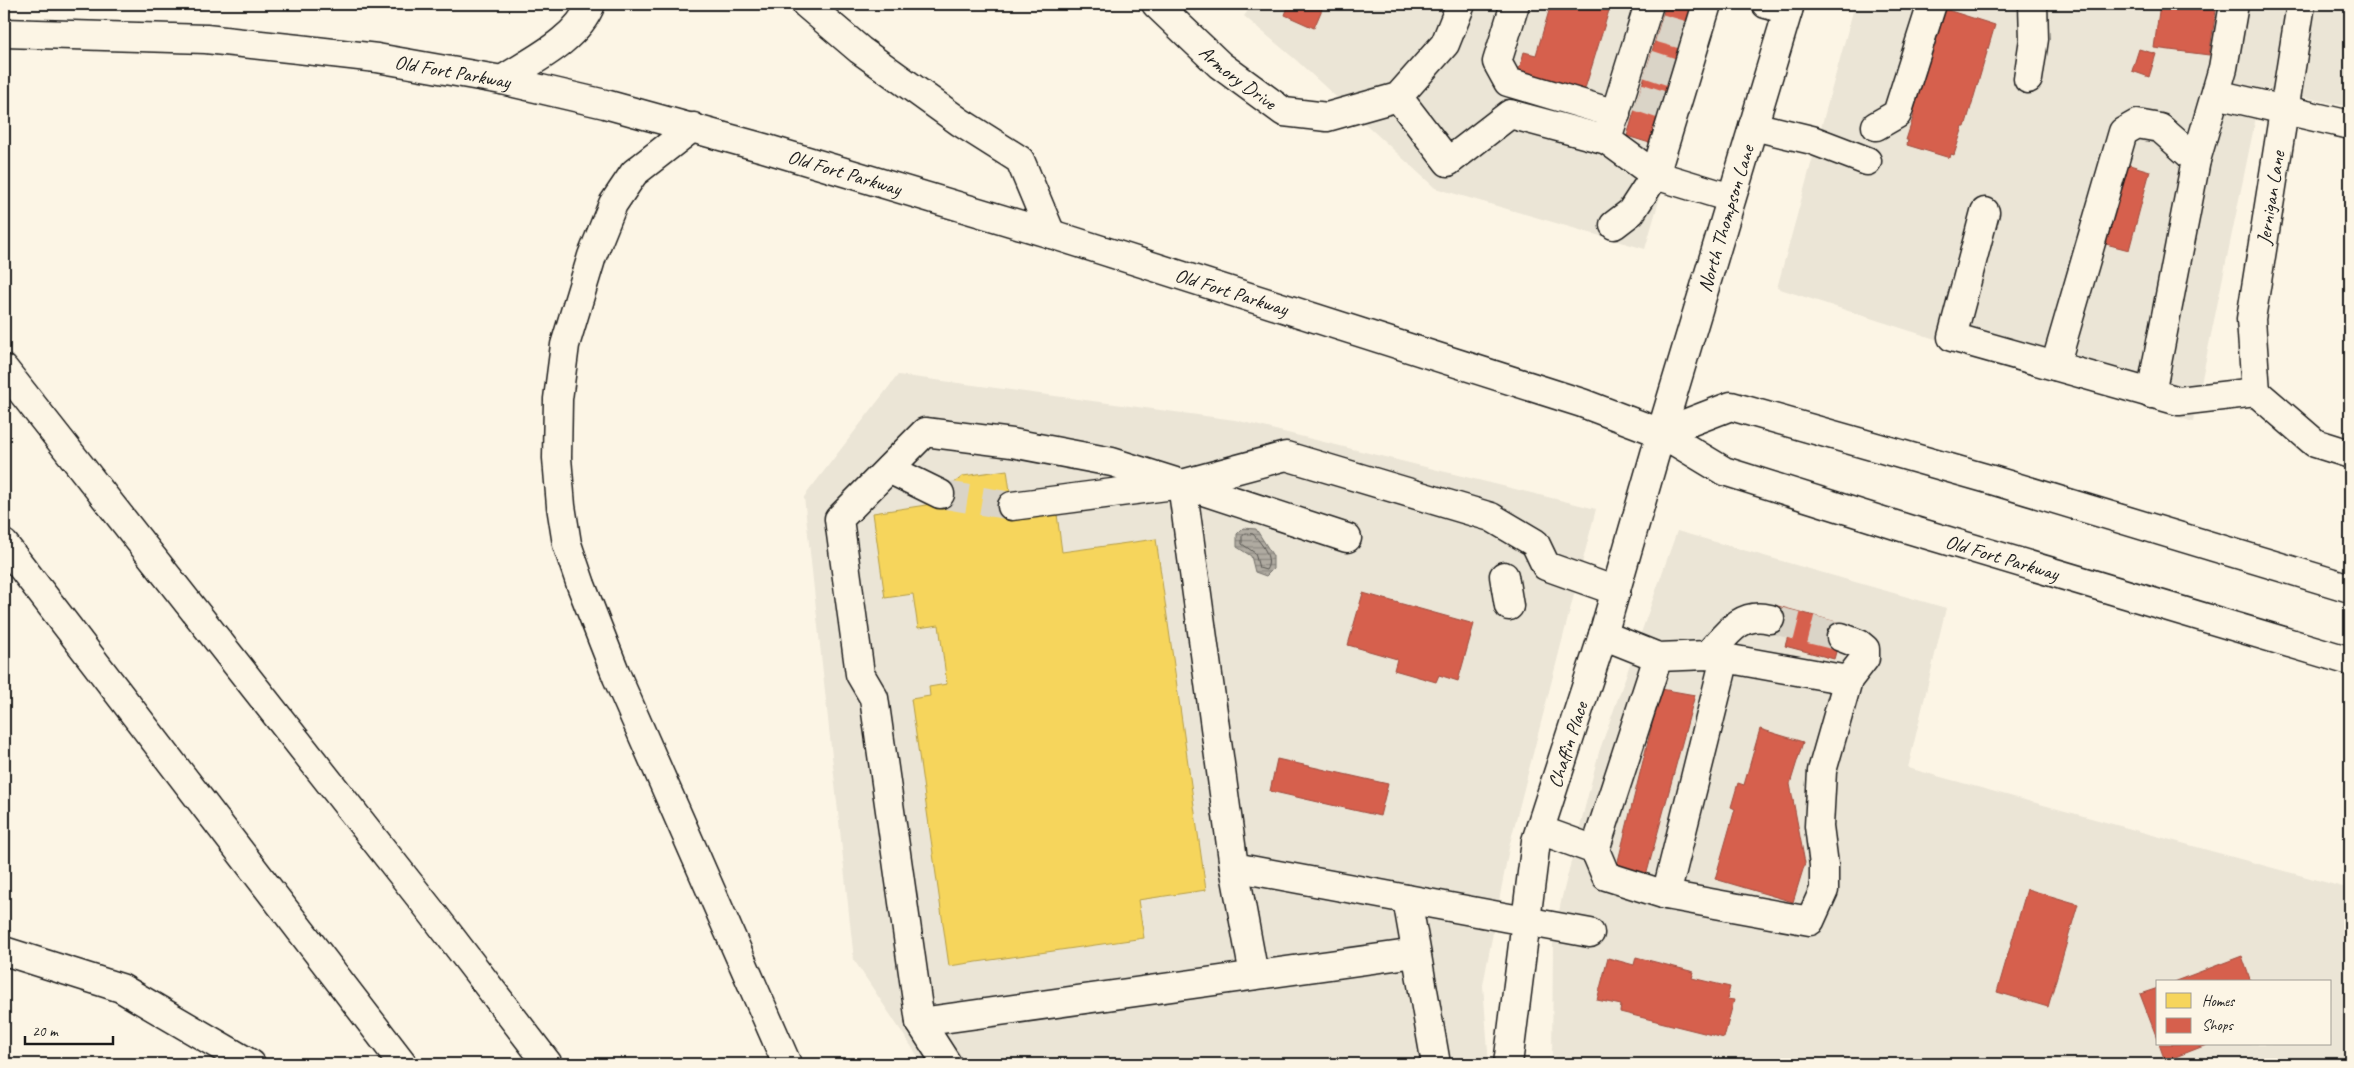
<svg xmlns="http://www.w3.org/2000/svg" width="2354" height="1068" font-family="Caveat,sans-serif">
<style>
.built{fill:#ebe5d6;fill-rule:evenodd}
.water{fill:url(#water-rules);stroke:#75726c}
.homes{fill:#f6d55c;stroke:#b59e49}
.shops{fill:#d6604d;stroke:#9e4c3e}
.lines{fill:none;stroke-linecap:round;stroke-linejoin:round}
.shore{stroke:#575551;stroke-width:1}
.minor-tunnel{stroke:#dad4c7;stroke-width:28;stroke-dasharray:28 14;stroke-linecap:butt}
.minor-casing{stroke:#1c1c1c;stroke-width:31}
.major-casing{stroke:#1c1c1c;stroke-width:31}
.highway-casing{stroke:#1c1c1c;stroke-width:31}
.minor{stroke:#fcf5e5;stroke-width:28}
.major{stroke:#fcf5e5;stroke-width:28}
.highway{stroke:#fcf5e5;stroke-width:28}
.labels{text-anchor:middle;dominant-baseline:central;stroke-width:5;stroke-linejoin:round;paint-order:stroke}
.street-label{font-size:20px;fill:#1c1c1c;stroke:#fcf5e5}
</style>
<defs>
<pattern id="water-rules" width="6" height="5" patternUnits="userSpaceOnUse" patternTransform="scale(1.25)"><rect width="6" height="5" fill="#b0aba1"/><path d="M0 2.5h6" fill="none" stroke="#8e8a82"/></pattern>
</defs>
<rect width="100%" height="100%" fill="#fcf5e5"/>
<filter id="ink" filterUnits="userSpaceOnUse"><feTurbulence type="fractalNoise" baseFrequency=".02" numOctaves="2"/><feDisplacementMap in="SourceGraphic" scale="10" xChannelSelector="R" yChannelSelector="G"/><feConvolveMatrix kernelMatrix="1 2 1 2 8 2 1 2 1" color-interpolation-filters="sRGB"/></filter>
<g filter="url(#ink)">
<g class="built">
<path d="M1253,4H1716L1645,249L1435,188L1296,60L1244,16Z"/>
<path d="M1855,4H2350V107L2262,88L2193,422L1777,288Z"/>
<path d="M898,375L1235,420L1596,509L1510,843L1483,985L1489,1064H923L854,960L804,497Z"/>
<path d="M1677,531L1946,608L1908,768L2350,889V1057L2328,1064H1552L1553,941L1562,897L1599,752ZM2158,982H2330V1044H2158Z"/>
</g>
<path class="water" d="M1243,528L1256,529L1273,556V569L1266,576L1255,572L1251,556L1237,547V534Z"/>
<path class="homes" d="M1007,470L1014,519L1057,514L1062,552L1156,539L1206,890L1138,900L1144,938L949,966L911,699L930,696L929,687L947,684L939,625L918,628L913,594L885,598L873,513L926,505L963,476Z"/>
<g class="shops">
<path d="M1289,4H1332L1330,9L1323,7L1314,28L1285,15Z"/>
<path d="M1551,4H1611L1583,95L1529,78L1530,74L1519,70L1524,52L1536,55Z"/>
<path d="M1666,4L1699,6L1656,145L1627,136Z"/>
<path d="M2160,4H2217L2209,55L2154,48Z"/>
<path d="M1941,8L1995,25L1965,127H1963L1954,155L1951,154L1950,158L1907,145L1908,140H1906L1914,115L1905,112Z"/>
<path d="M2139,49L2156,54L2149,77L2132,71Z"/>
<path d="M2123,163L2150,171L2129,250L2098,242Z"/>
<path d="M1363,593L1474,624L1458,681L1439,675L1436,682L1394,670L1397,659L1348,645Z"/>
<path d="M1774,605L1844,624L1834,659L1785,646L1788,636L1767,630Z"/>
<path d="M1661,689L1695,695L1646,876L1616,869Z"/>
<path d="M1760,729L1803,742L1790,784L1805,863L1793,902L1715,879L1735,809L1731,807L1738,783L1744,785Z"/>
<path d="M1277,759L1388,784L1380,816L1270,791Z"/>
<path d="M2027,889L2078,904L2048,1007L1997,992Z"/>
<path d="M2242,956L2251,982H2173Z"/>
<path d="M1636,957L1694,972L1692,978L1730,987L1727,999L1734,1000L1724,1038L1620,1012L1621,1005L1597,1000L1608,958L1634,965Z"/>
<path d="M2158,988V1041L2140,994Z"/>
<path d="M2159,1044H2209L2165,1061Z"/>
</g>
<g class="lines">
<path class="shore" d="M1246,533L1253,534C1261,543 1274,558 1266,570L1259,568L1255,553L1242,544V537Z"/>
<g class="minor-tunnel">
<path d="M1659,28L1690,37"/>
<path d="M1648,64L1678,74"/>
<path d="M1638,97L1668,107"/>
<path d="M940,494L1012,506"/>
<path d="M1770,619L1841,637"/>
</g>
<defs>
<g id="minor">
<path id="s1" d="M1156,4L1220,65L1284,112L1327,117L1398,97L1445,44L1461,4"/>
<path d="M1515,4L1497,62L1508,82L1616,114"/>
<path d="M1649,4L1607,140L1655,175L1707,4"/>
<path d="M1766,4L1788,10"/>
<path d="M2028,79L2034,39L2033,4"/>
<path d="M2216,94L2350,125"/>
<path d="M1398,97L1448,162L1510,114L1607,140"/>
<path d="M1753,126L1812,140L1867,161"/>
<path d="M1876,126L1897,114L1932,4"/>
<path d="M1985,212L1952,337L2179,401L2256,392"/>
<path d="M1614,225L1631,212L1655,175L1731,198"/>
<path d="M2055,366L2123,132L2137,124L2160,128L2196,160"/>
<path id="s2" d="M2256,392L2251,319L2301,4"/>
<path d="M2256,392L2315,443L2350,454"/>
<path d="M2151,394L2196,160L2223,68L2234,4"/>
<path d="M889,469L940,494"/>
<path d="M1182,484L1347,538"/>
<path d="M1012,506L1182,484L1286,456L1491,517L1535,543L1546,566L1616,591"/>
<path d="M1504,576L1509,606"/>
<path d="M1603,635L1658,657L1708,655L1848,680"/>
<path d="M1708,655C1726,635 1740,611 1770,619"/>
<path d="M1658,657L1595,850L1606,876L1666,895L1810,921L1824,890V865L1819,826L1822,771L1848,680L1865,658V649L1859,644L1841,637"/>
<path d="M1540,830L1595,850"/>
<path d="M1234,867L1254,975"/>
<path d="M1666,895L1725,658"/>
<path d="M1407,899L1436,1064"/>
<path d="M1416,953L920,1022L874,698L860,674L839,519L925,432L1012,443L1112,462L1182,484L1234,867L1590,933"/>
<path d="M920,1022L947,1064"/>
<path id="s3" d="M1508,1064L1536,841L1603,635L1661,433"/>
</g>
<g id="major">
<path id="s4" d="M4,33L206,39L298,49L377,58L502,80L605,104L764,148L1051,234L1582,403L1661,433L1724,471L1908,529L2350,661"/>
<path d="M1661,433L1731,406L1992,480L2350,588"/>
<path id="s5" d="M1661,433L1790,4"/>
</g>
<g id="highway">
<path d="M806,4L860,50L960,122L1020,160L1051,234"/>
<path d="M502,80C533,60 577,40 591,4"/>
<path d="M693,127L634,173L613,204L592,256L565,345L558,399L557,458L561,506L567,544L581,585L617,677L787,1064"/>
<path d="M4,369L430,910L548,1064"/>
<path d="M4,544L403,1064"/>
<path d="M4,951L121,988L251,1064"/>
</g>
</defs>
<use href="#minor" class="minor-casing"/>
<use href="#major" class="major-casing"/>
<use href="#highway" class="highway-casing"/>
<use href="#minor" class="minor"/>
<use href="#major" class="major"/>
<use href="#highway" class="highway"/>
</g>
</g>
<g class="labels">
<g class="street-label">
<text stroke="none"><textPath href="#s4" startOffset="451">Old Fort Parkway</textPath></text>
<text stroke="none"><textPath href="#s1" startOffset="110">Armory Drive</textPath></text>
<text stroke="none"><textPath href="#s4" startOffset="856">Old Fort Parkway</textPath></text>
<text stroke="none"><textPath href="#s2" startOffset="196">Jernigan Lane</textPath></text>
<text stroke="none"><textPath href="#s5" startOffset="224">North Thompson Lane</textPath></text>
<text stroke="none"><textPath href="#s4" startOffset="1261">Old Fort Parkway</textPath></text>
<text stroke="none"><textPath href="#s4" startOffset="2078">Old Fort Parkway</textPath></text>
<text stroke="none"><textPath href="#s3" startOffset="326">Chaffin Place</textPath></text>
</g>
</g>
<rect width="2354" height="1068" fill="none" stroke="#fcf5e5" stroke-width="20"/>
<rect x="10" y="10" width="2334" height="1048" fill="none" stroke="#1c1c1c" stroke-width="2" filter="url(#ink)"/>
<rect x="2156" y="980" width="175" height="65" fill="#fcf5e5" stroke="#a29e95"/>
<rect x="2166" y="993" width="25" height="15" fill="#f6d55c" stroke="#a29e95"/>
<text x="2202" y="1006" font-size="15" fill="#1c1c1c">Homes</text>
<rect x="2166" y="1018" width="25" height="15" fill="#d6604d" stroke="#a29e95"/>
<text x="2202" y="1030" font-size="15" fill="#1c1c1c">Shops</text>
<path d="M25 1036v8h88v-8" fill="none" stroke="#1c1c1c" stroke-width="2.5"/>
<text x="32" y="1036" font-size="15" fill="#1c1c1c" stroke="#fcf5e5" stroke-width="4" paint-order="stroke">20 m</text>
</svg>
